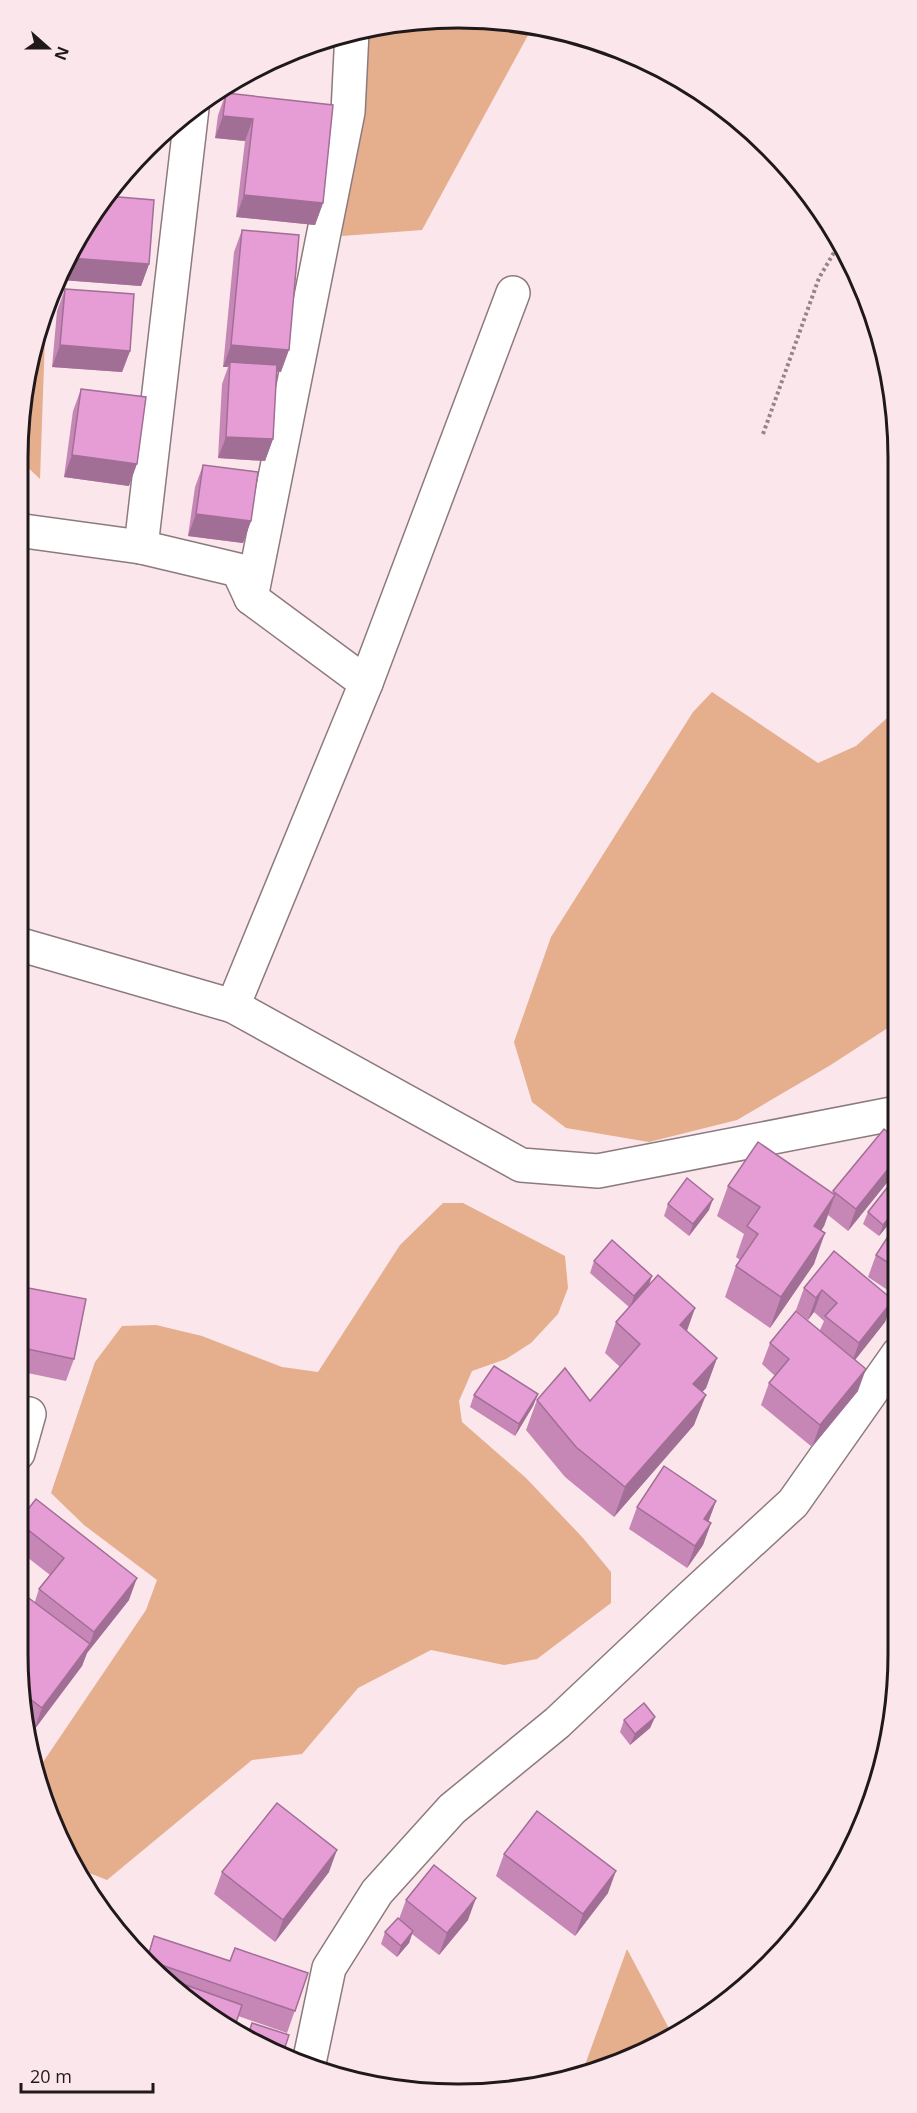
<svg xmlns="http://www.w3.org/2000/svg" width="917" height="2113" font-family="'Open Sans',sans-serif">
<style>
.green{fill:#e5ae8d}
.lines{fill:none;stroke-linecap:round;stroke-linejoin:round}
.minor-casing{stroke:#8c7a7e;stroke-width:36}
.path{stroke:#938588;stroke-width:4;stroke-dasharray:3 3;stroke-linecap:butt}
.minor{stroke:#fff;stroke-width:33}
.wall{fill:#c687b7}
.shaded-wall{fill:#a16e95}
.building{fill:#e69dd5;stroke:#a16e95;stroke-width:1.5}
.rim{fill:none;stroke:#20191b;stroke-width:3}
</style>
<rect width="100%" height="100%" fill="#fbe6eb"/>
<g class="green">
<path d="M430,19L516,22L533,26L422,230L342,236L359,31Z"/>
<path d="M46,308L40,479L18,458L41,317Z"/>
<path d="M712,692L818,763L856,746L896,710L897,1022L829,1066L737,1120L649,1142L566,1128L532,1102L514,1042L551,937L693,712Z"/>
<path d="M443,1203H463L565,1256L568,1288L558,1314L531,1343L506,1359L472,1371L459,1401L462,1422L526,1478L583,1538L611,1572V1603L537,1659L504,1665L431,1650L358,1688L302,1754L252,1760L107,1880L74,1867L41,1796L37,1771L146,1610L157,1580L84,1525L51,1493L95,1362L122,1326L156,1325L202,1336L282,1367L318,1372L400,1245Z"/>
<path d="M627,1949L674,2038L600,2072L581,2076Z"/>
</g>
<g class="lines">
<defs>
<g id="minor">
<path d="M24,531L141,547L238,570L251,598L366,683L513,293"/>
<path d="M141,547L192,108"/>
<path d="M251,598L348,112L352,32"/>
<path d="M366,683L233,1006L521,1165L598,1171L897,1113"/>
<path d="M18,944L233,1006"/>
<path d="M18,1453L29,1414L18,1413"/>
<path d="M309,2063L329,1968L377,1892L452,1809L557,1723L681,1606L793,1503L898,1354"/>
</g>
</defs>
<use href="#minor" class="minor-casing"/>
<path class="path" d="M763,434L819,278L839,244"/>
<use href="#minor" class="minor"/>
</g>
<g class="wall">
<path d="M226,93L333,105L323,203L315,225L236,217L245,141L215,138L218,115Z"/>
<path d="M242,230L281,372H276L273,439L265,461L218,458L222,384L228,367H223L234,252Z"/>
<path d="M77,238L149,264L141,286L62,280L63,269Z"/>
<path d="M65,289L130,351L122,372L52,367L57,311Z"/>
<path d="M81,389L129,486L64,477L73,411Z"/>
<path d="M203,465L251,521L243,543L188,536L195,487Z"/>
<path d="M897,1140L898,1169L848,1231L828,1215L824,1226L821,1231L814,1264L770,1328L725,1297L736,1266L740,1260L736,1257L744,1234L717,1216L728,1186L833,1193V1191Z"/>
<path d="M898,1190V1213L879,1236L863,1224L868,1212Z"/>
<path d="M668,1204L709,1210L689,1236L664,1216Z"/>
<path d="M898,1221V1297L868,1277L876,1255Z"/>
<path d="M594,1261L652,1276L649,1285L695,1308L687,1331L717,1358L706,1388L702,1392L694,1425L614,1517L565,1477L526,1430L537,1400L590,1401L620,1367L605,1353L616,1322L629,1307L590,1273Z"/>
<path d="M18,1286L74,1359L66,1381L18,1371Z"/>
<path d="M804,1288L893,1300L885,1322L855,1360L858,1391L812,1447L761,1405L769,1383L775,1376L762,1364L770,1343L820,1330L824,1321L814,1312L808,1320L796,1310Z"/>
<path d="M538,1394L533,1406L515,1436L470,1407L474,1395Z"/>
<path d="M36,1499L129,1600L87,1653L82,1666L34,1730L30,1727L18,1654L39,1589L50,1575L18,1550V1523Z"/>
<path d="M716,1501L708,1522L711,1523L703,1545L687,1568L629,1529L637,1507Z"/>
<path d="M655,1717L650,1728L630,1745L620,1732L624,1720Z"/>
<path d="M504,1854L608,1893L575,1936L496,1876Z"/>
<path d="M222,1872H329L275,1942L214,1894Z"/>
<path d="M406,1900L468,1920L439,1955L412,1934L409,1943L397,1957L381,1944L385,1932L399,1919Z"/>
<path d="M154,1936L230,1961L235,1948L308,1973L287,2033L238,2016L233,2032L146,1960Z"/>
</g>
<g class="shaded-wall">
<path d="M223,116L253,119L245,141L215,138Z"/>
<path d="M146,151L142,162L134,161Z"/>
<path d="M244,195L323,203L315,225L236,217Z"/>
<path d="M70,258L149,264L141,286L62,280Z"/>
<path d="M60,345L130,351L122,372L52,367Z"/>
<path d="M231,345L289,350L281,372L230,367V362L228,367H223Z"/>
<path d="M226,437L273,439L265,461L218,458Z"/>
<path d="M72,455L137,464L129,486L64,477Z"/>
<path d="M196,514L251,521L243,543L188,536Z"/>
<path d="M897,1158L898,1169L848,1231L856,1209Z"/>
<path d="M835,1195L824,1226L803,1257L814,1226Z"/>
<path d="M713,1199L709,1210L689,1236L693,1224Z"/>
<path d="M898,1207V1213L879,1236L883,1225Z"/>
<path d="M825,1233L814,1264L770,1328L781,1297Z"/>
<path d="M652,1276L648,1287L630,1308L634,1296Z"/>
<path d="M822,1290L814,1312L808,1320L816,1298Z"/>
<path d="M893,1300L885,1322L851,1365L859,1343Z"/>
<path d="M695,1308L684,1338L680,1325Z"/>
<path d="M717,1358L706,1388L682,1414L693,1384Z"/>
<path d="M866,1369L858,1391L812,1447L820,1425Z"/>
<path d="M538,1394L533,1406L515,1436L519,1424Z"/>
<path d="M706,1395L694,1425L614,1517L625,1487Z"/>
<path d="M716,1501L708,1523L704,1519Z"/>
<path d="M711,1523L703,1545L687,1568L695,1546Z"/>
<path d="M137,1578L129,1600L87,1653L82,1666L34,1730L42,1708L89,1646L94,1632Z"/>
<path d="M655,1717L650,1728L630,1745L635,1734Z"/>
<path d="M337,1850L329,1872L275,1942L283,1920Z"/>
<path d="M616,1871L608,1893L575,1936L583,1914Z"/>
<path d="M476,1898L468,1920L439,1955L447,1933Z"/>
<path d="M413,1931L409,1943L397,1957L401,1946Z"/>
</g>
<g class="building">
<path d="M226,93L333,105L323,203L244,195L253,119L223,116Z"/>
<path d="M107,196L154,200L149,264L70,258L71,253L77,238Z"/>
<path d="M242,230L299,235L289,350L231,345Z"/>
<path d="M65,289L134,294L130,351L60,345Z"/>
<path d="M230,362L277,365L273,439L226,437Z"/>
<path d="M81,389L146,397L137,464L72,455Z"/>
<path d="M203,465L258,472L251,521L196,514Z"/>
<path d="M884,1129L897,1140V1158L856,1209L833,1191Z"/>
<path d="M758,1142L835,1195L814,1226L825,1233L781,1297L736,1266L758,1234L747,1226L760,1207L728,1186Z"/>
<path d="M687,1178L713,1199L693,1224L668,1204Z"/>
<path d="M890,1184L898,1190V1207L883,1225L868,1212Z"/>
<path d="M898,1221V1269L876,1255Z"/>
<path d="M612,1240L652,1276L634,1296L594,1261Z"/>
<path d="M834,1251L893,1300L859,1343L825,1316L837,1303L822,1290L816,1298L804,1288Z"/>
<path d="M658,1275L695,1308L680,1325L717,1358L693,1384L706,1395L625,1487L576,1447L537,1400L565,1368L590,1401L640,1344L616,1322Z"/>
<path d="M18,1286L86,1299L74,1359L18,1347Z"/>
<path d="M796,1311L866,1369L820,1425L769,1383L789,1359L770,1343Z"/>
<path d="M494,1366L538,1394L519,1424L474,1395Z"/>
<path d="M664,1466L716,1501L704,1519L711,1523L695,1546L637,1507Z"/>
<path d="M36,1499L137,1578L94,1632L39,1589L64,1558L18,1522Z"/>
<path d="M18,1590L90,1644L42,1708L25,1695L18,1654Z"/>
<path d="M644,1703L655,1717L635,1734L624,1720Z"/>
<path d="M277,1803L337,1850L283,1920L222,1872Z"/>
<path d="M537,1811L616,1871L583,1914L504,1854Z"/>
<path d="M434,1865L476,1898L447,1933L406,1900Z"/>
<path d="M398,1918L413,1931L401,1946L385,1932Z"/>
<path d="M154,1936L230,1961L235,1948L308,1973L295,2011L147,1960Z"/>
<path d="M169,1979L242,2005L233,2032Z"/>
<path d="M252,2023L289,2035L283,2053L247,2039Z"/>
</g>
<path d="M0 0H917V2113H0ZM458 28H458A430 430 0 0 1 888 458V1654A430 430 0 0 1 458 2084H458A430 430 0 0 1 28 1654V458A430 430 0 0 1 458 28Z" fill="#fbe6eb" fill-rule="evenodd"/>
<path class="rim" d="M458 28H458A430 430 0 0 1 888 458V1654A430 430 0 0 1 458 2084H458A430 430 0 0 1 28 1654V458A430 430 0 0 1 458 28Z"/>
<g transform="translate(48 48) rotate(111)" stroke="#fbe6eb" stroke-width="4.5" paint-order="stroke">
<path d="M0-4.5L10 22L0 15L-10 22Z" fill="#20191b"/>
<text y="-9" font-size="16" font-weight="bold" text-anchor="middle" fill="#20191b">N</text>
</g>
<path d="M21 2083v9h132v-9" fill="none" stroke="#20191b" stroke-width="3"/>
<text x="30" y="2083" font-size="18" fill="#20191b" stroke="#fbe6eb" stroke-width="4.5" paint-order="stroke">20 m</text>
</svg>
